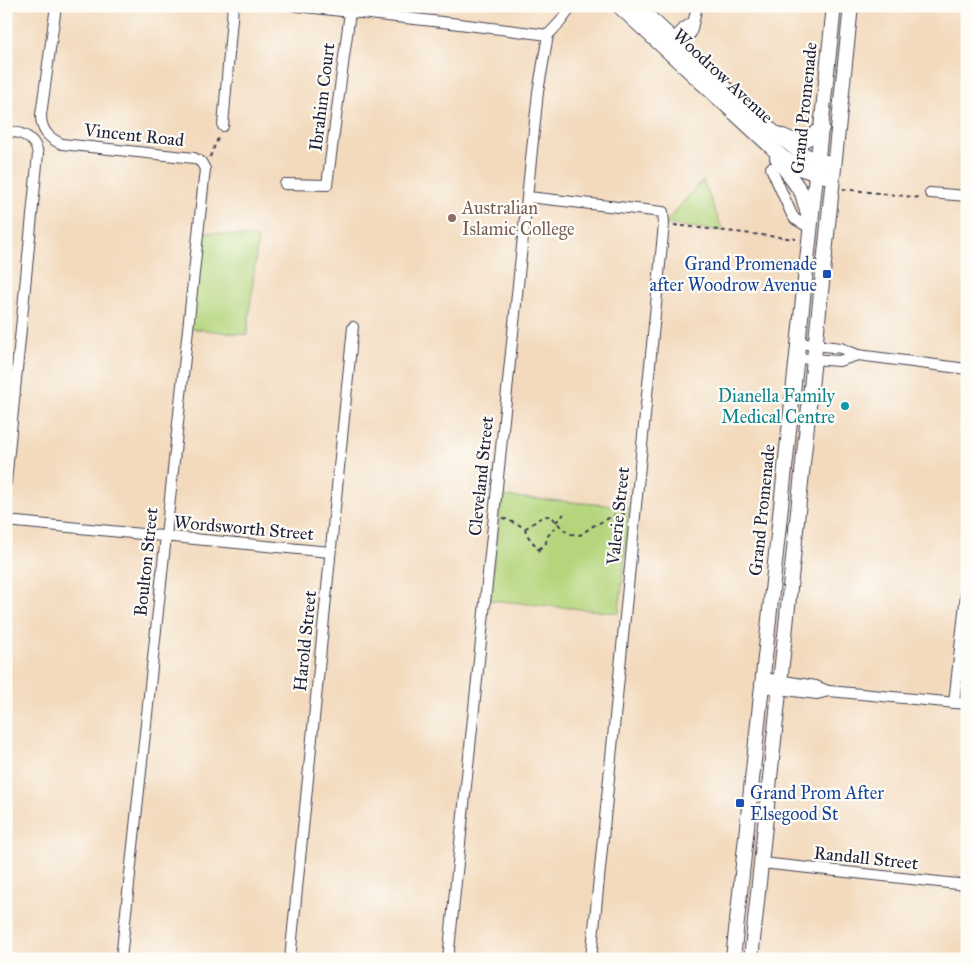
<svg xmlns="http://www.w3.org/2000/svg" width="973" height="965" font-family="'IM FELL Great Primer',serif">
<style>
.green{fill:#b4d57c;stroke:#6b7c5c}
.lines{fill:none;stroke-linecap:round;stroke-linejoin:round}
.minor-casing{stroke:#413e4e;stroke-width:12}
.major-casing{stroke:#413e4e;stroke-width:16}
.path{stroke:#413e4e;stroke-width:2;stroke-dasharray:4 4;stroke-linecap:butt}
.minor{stroke:#fff;stroke-width:10}
.major{stroke:#fff;stroke-width:14}
.education-dot{fill:#8d6e63;stroke:#fdfcf7;stroke-width:2}
.transit-dot{fill:#1a4fb4;stroke:#fdfcf7;stroke-width:2}
.culture-dot{fill:#0f9aa8;stroke:#fdfcf7;stroke-width:2}
.labels{text-anchor:middle;dominant-baseline:central;stroke-width:4.5;stroke-linejoin:round;paint-order:stroke}
.street-label{font-size:18px;fill:#22223b;stroke:#fdfcf7}
.education-label{font-size:18px;fill:#785e54;stroke:#fdfcf7;text-anchor:start}
.transit-label{font-size:18px;fill:#164399;stroke:#fdfcf7;text-anchor:end}
.culture-label{font-size:18px;fill:#0d838f;stroke:#fdfcf7;text-anchor:end}
</style>
<rect width="100%" height="100%" fill="#fdfcf7"/>
<filter id="ink" filterUnits="userSpaceOnUse"><feTurbulence type="fractalNoise" baseFrequency=".02" numOctaves="2"/><feDisplacementMap in="SourceGraphic" scale="10" xChannelSelector="R" yChannelSelector="G"/><feConvolveMatrix kernelMatrix="1 2 1 2 8 2 1 2 1" color-interpolation-filters="sRGB"/></filter>
<filter id="wash" filterUnits="userSpaceOnUse"><feTurbulence type="fractalNoise" baseFrequency=".0096" numOctaves="4" result="noise"/><feDisplacementMap in="SourceGraphic" scale="20" xChannelSelector="R" yChannelSelector="G"/><feGaussianBlur stdDeviation="1.12" result="paint"/><feColorMatrix in="noise" values="0 0 0 0 0 0 0 0 0 0 0 0 0 0 0 0 0 1.4 0 .05"/><feComposite in="paint" operator="in"/></filter>
<g filter="url(#wash)">
<rect width="100%" height="100%" fill="#f3dabd"/>
<g class="green">
<path d="M703,180L723,231L664,224Z"/>
<path d="M198,231L258,238L247,335L188,328Z"/>
<path d="M501,496L630,507L619,613L490,600Z"/>
</g>
</g>
<g filter="url(#ink)">
<g class="lines">
<defs>
<g id="minor">
<path d="M56,6L41,115C41,130 48,138 62,144L194,158L201,162L205,169L121,959"/>
<path d="M296,6L451,23L548,35"/>
<path d="M670,43L684,28L693,22"/>
<path d="M677,49L691,33L697,6"/>
<path d="M223,126L233,6"/>
<path d="M6,131C22,132 35,137 38,154L6,482"/>
<path d="M771,168L792,215L795,219L810,228"/>
<path d="M285,184L327,185L350,12"/>
<path d="M930,193L967,196"/>
<path d="M528,197L663,212L664,224L591,959"/>
<path d="M798,343L841,348L858,355L967,369"/>
<path d="M797,358L839,361L858,355"/>
<path d="M6,521L330,552"/>
<path d="M764,678L816,686L828,691"/>
<path d="M763,687L817,694L829,691L967,704"/>
<path d="M954,703L967,585"/>
<path d="M762,863L967,885"/>
<path d="M290,959L353,327"/>
<path d="M448,959L538,92L548,35L561,21L572,6"/>
</g>
<g id="major">
<path d="M619,6L781,156L799,168L825,176"/>
<path d="M637,6L771,130L801,153L818,161L826,162"/>
<path d="M783,136C802,146 806,140 822,128"/>
<path d="M777,158L802,193L808,215"/>
<path d="M733,959L834,6"/>
<path d="M751,959L851,6"/>
</g>
</defs>
<use href="#minor" class="minor-casing"/>
<use href="#major" class="major-casing"/>
<g class="path">
<path d="M210,157L219,136"/>
<path d="M843,189L922,198"/>
<path d="M674,225L796,239"/>
<path d="M503,518L526,528C535,523 540,515 551,516L563,529L571,534L580,535L593,526L615,515L625,514"/>
<path d="M556,522L564,514"/>
<path d="M525,528C527,541 539,544 540,555"/>
<path d="M539,549L546,543L547,537L558,524"/>
</g>
<use href="#minor" class="minor"/>
<use href="#major" class="major"/>
</g>
</g>
<circle class="education-dot" cx="452" cy="218" r="5"/>
<g class="transit-dot">
<rect x="822" y="269" width="10" height="10" rx="2.5"/>
<rect x="735" y="798" width="10" height="10" rx="2.5"/>
</g>
<circle class="culture-dot" cx="845" cy="406" r="5"/>
<g class="labels">
<g class="street-label">
<text transform="translate(723 76) rotate(43)">Woodrow Avenue</text>
<text transform="translate(322 97) rotate(-83)">Ibrahim Court</text>
<text transform="translate(804 108) rotate(-84)">Grand Promenade</text>
<text transform="translate(134 135) rotate(6)">Vincent Road</text>
<text transform="translate(481 476) rotate(-84)">Cleveland Street</text>
<text transform="translate(762 510) rotate(-84)">Grand Promenade</text>
<text transform="translate(618 516) rotate(-84)">Valerie Street</text>
<text transform="translate(244 528) rotate(5)">Wordsworth Street</text>
<text transform="translate(146 562) rotate(-84)">Boulton Street</text>
<text transform="translate(305 641) rotate(-84)">Harold Street</text>
<text transform="translate(866 858) rotate(6)">Randall Street</text>
</g>
<g class="education-label">
<text x="462" y="208">Australian<tspan x="462" dy="21">Islamic College</tspan></text>
</g>
<g class="transit-label">
<text x="817" y="264">Grand Promenade<tspan x="817" dy="21">after Woodrow Avenue</tspan></text>
<text x="750" y="793" text-anchor="start">Grand Prom After<tspan x="750" dy="21">Elsegood St</tspan></text>
</g>
<g class="culture-label">
<text x="835" y="396">Dianella Family<tspan x="835" dy="21">Medical Centre</tspan></text>
</g>
</g>
<rect width="973" height="965" fill="none" stroke="#fdfcf7" stroke-width="25"/>
</svg>
